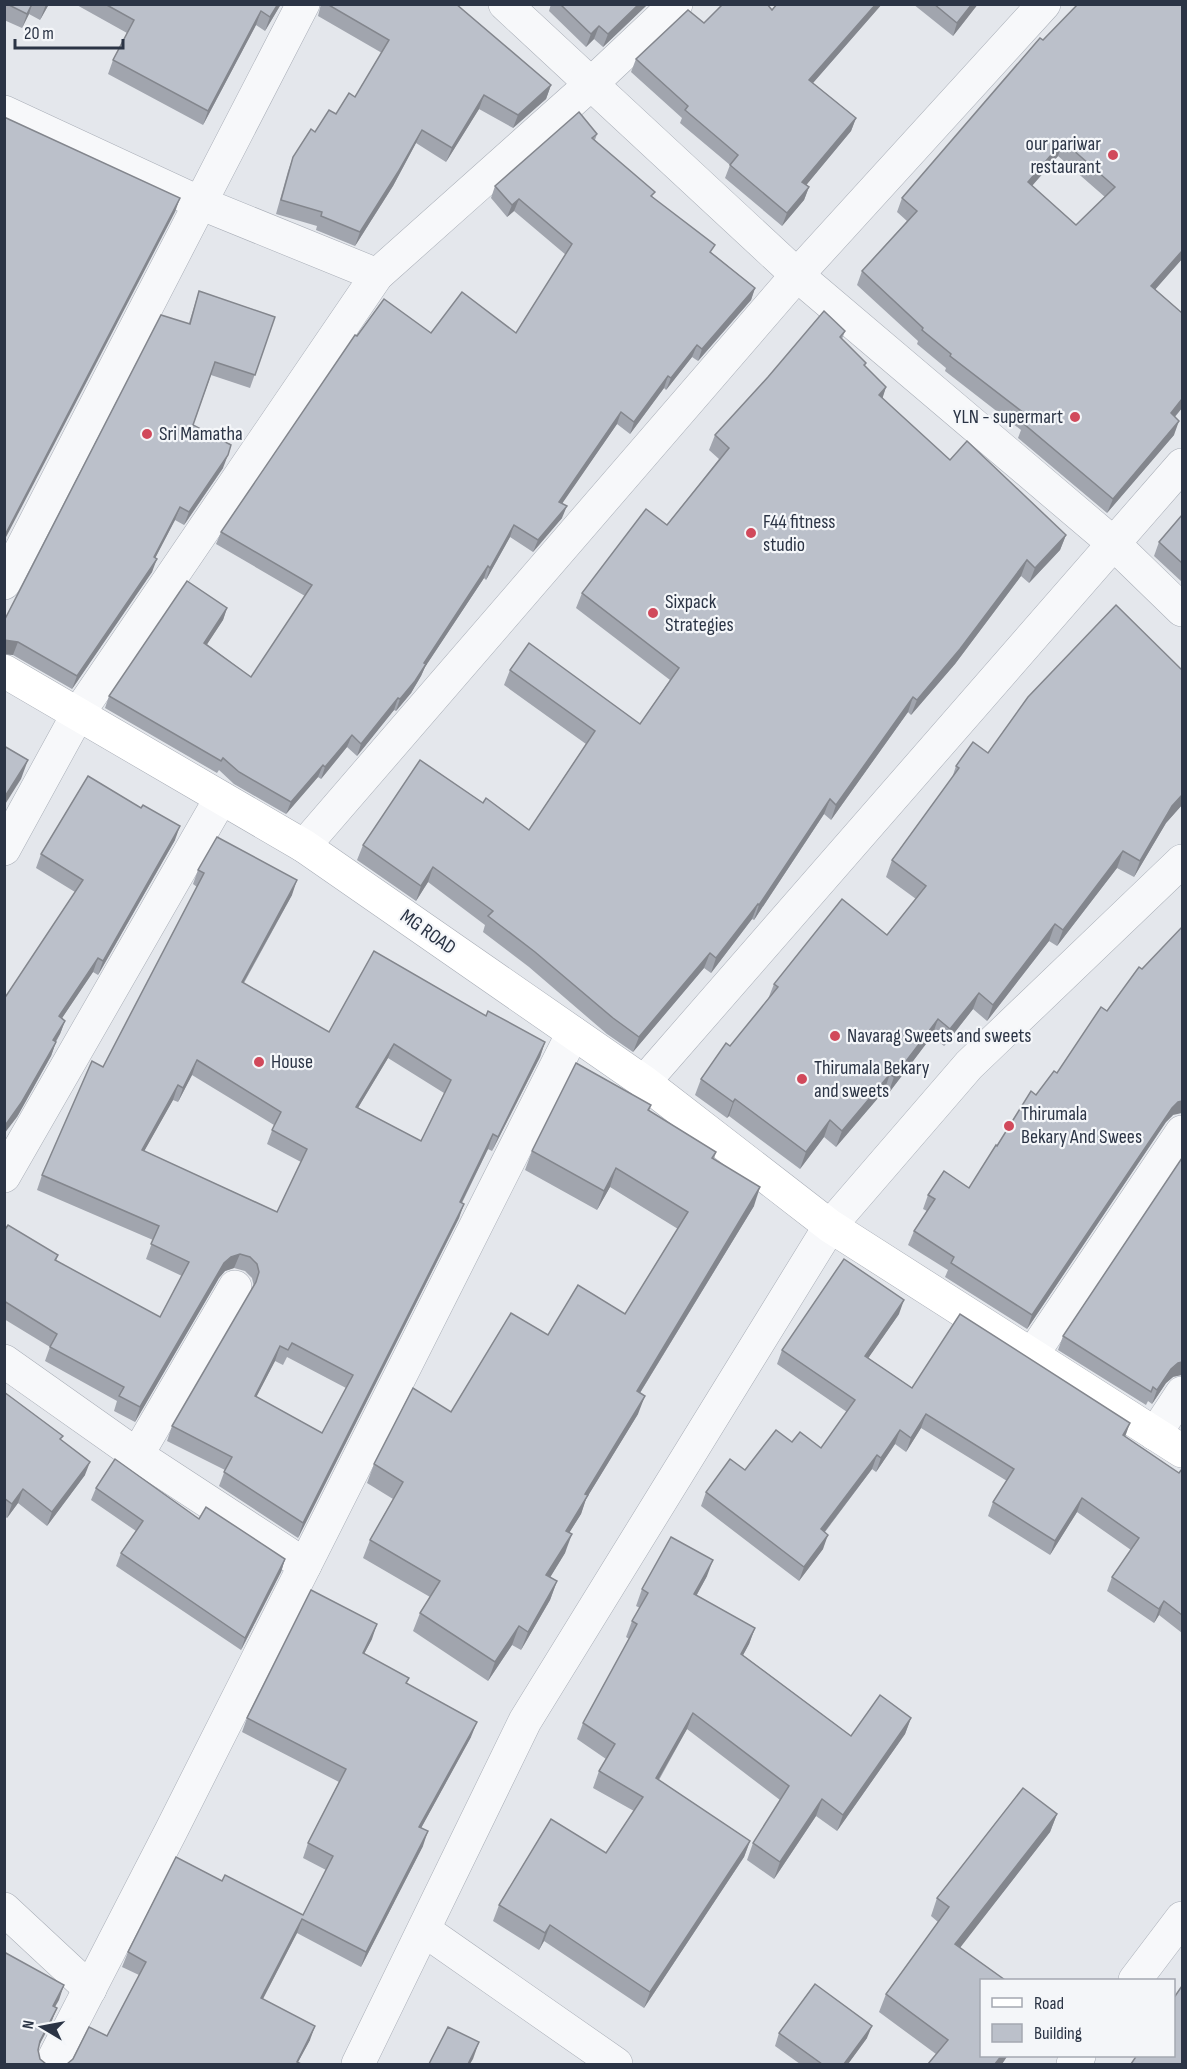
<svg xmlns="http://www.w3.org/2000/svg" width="1187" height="2069" font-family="'Sofia Sans Condensed',sans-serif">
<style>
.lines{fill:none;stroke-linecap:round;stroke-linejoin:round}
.minor-casing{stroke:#a9aeb7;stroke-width:34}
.tertiary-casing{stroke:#a9aeb7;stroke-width:34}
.secondary-casing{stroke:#a9aeb7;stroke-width:34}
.minor{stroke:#f7f8fa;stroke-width:33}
.tertiary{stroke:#f7f8fa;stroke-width:33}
.secondary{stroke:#fff;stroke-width:33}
.wall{fill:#a1a5ae;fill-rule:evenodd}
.shaded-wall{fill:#83868d}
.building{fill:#bbc0ca;stroke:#83868d;stroke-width:1.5;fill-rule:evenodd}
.poi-dot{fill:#d1495b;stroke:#f4f6f9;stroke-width:2}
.labels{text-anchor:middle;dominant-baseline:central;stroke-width:4.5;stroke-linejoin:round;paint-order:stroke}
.poi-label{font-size:20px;fill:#2b3445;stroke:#f4f6f9;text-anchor:start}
.street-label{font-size:20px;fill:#2b3445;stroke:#f4f6f9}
</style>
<rect width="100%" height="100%" fill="#e4e7ec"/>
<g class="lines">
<defs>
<g id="minor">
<path d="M505,4L797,275L1113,543L1182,610"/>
<path d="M4,112L200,203L377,275"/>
<path d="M4,583L303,4"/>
<path d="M304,846L797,275L1044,4"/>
<path d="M4,849L78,714L377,275L591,84L676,4"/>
<path d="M644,1082L1182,465"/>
<path d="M4,1176L221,798"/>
<path d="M1032,1355L1182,1132"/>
<path d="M4,1361L137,1455L305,1565"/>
<path d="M1155,1434L1182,1393"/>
<path d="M137,1455L235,1287"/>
<path d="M4,1909L90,1989"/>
<path d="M424,1930L616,2064"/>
<path d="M1135,1980L1182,1918"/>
<path d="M51,2064L171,1831L573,1033"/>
<path d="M1073,2064L1079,2056"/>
</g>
<path id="tertiary" d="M358,2064L525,1721L830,1226L969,1065L1182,861"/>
<path id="secondary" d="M4,671L304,846L644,1082L830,1226L1182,1451"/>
</defs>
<use href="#minor" class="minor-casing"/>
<use href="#tertiary" class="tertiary-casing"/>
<use href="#secondary" class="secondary-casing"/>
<use href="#minor" class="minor"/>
<use href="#tertiary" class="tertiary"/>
<use href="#secondary" class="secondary"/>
</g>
<g class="wall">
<path d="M4,4H49L40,20L29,14L22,28L4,20Z"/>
<path d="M75,4H281L265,31L256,25L203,125L108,74L113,60L127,33Z"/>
<path d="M321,4H456L551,85L546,99L513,128L479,109L446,162L416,143L393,186L355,246L316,230L317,226L276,214L288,171L293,157L315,132L336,114L355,97L382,53L318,16Z"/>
<path d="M551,4H648L603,47L594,39L586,47L549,11Z"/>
<path d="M777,4H882L813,83L856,118L851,131L806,185L809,187L804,200L782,226L725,178L730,165L680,123L682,118L631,72L636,59L704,23L772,10Z"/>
<path d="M913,4H978L953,36Z"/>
<path d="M1040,38L1182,259L1155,289L1182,313V408L1175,417L1174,435L1107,513L1018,438L1021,430L945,371L946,368L917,344L918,341L857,285L862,271L907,221L897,212L902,198ZM1058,156L1105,197L1076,225L1032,186Z"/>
<path d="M597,134L595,140L653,197L712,253L755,288L751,300L698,361L692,357L666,390L664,388L630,434L617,424L562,503V518L533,552L510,537L486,580L484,578L425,667L421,676L411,693L396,711L394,710L357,756L347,747L321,779L318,777L286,814L234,784L219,770L217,773L105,708L109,696L227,608L223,620L207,644L251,677L305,596L216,544L221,532L357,336L431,333H516L566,255L514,211L507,217L491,198L495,186Z"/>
<path d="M199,291L275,317L250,388L211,375L193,425L223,468L184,525L175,520L155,558L152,572L72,689L13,655L4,654V621L189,323Z"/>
<path d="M845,331L842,339L866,363L865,366L886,387L882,398L950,460L1066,535L1060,550L1029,583L1021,576L955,664L911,715L908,712L831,820L824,814L754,920L752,919L711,973L704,968L633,1052L607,1034L529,967L483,932L485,925L428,882L416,901L357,860L363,845L483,803L529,830L586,744L504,685L510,670L640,724L670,680L576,608L582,593L667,525L719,459L709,450L715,435Z"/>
<path d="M1182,515V582L1154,556L1159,542Z"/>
<path d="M1182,670V805L1166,823L1134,877L1117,868L1057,946L1049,941L987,1021L973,1009L944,1046L932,1036L888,1094L884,1091L836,1147L824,1137L800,1169L729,1116L727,1118L695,1095L701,1079L730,1046L768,999L774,984L887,935L916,899L886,877L892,860L952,778L956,766Z"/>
<path d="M175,840L98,975L93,972L62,1018L65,1021L60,1034L56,1042L51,1056L17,1117L75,892L36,868L41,854Z"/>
<path d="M198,870L292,895L244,983L329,1032L486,1016L545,1042L540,1057L492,1151L488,1149L462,1203L459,1218L298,1538L219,1486L225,1470L167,1441L172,1426L254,1287L252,1278L245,1271L234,1268L225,1271L219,1278L135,1422L114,1411L117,1401L45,1361L50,1347L4,1319V1231L58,1255L56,1261L160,1317L182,1276L146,1259L153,1240L37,1190L42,1175L103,1067L197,887L193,884ZM388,1058L444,1093L421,1141L358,1108ZM192,1075L274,1125L267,1144L301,1162L277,1212L144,1151L173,1100L178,1102ZM287,1357L346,1388L322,1433L256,1397L275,1361L283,1365Z"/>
<path d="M1057,1073L1173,1115L1166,1122L1027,1329L945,1277L948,1270L908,1245L914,1231L927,1211L923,1209L928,1195L969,1188L997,1146L1036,1095Z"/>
<path d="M651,1105L649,1111L716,1152L714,1159L754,1206L640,1393L638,1414L586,1499L581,1514L569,1533L565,1553L550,1577L557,1581L550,1600L521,1650L512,1645L488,1681L413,1631L420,1613L430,1597L363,1558L370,1540L393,1499L367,1483L374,1464L451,1412L548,1335L625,1314L678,1229L610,1187L597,1210L525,1170L532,1151Z"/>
<path d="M899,1314L868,1358L912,1388L1125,1437L1179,1473L1182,1470V1633L1159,1615L1154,1623L1107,1591L1112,1577L1131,1550L1077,1512L1050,1555L988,1516L993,1502L1007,1481L921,1428L906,1452L895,1444L876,1472L872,1469L825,1532L823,1549L799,1581L701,1506L706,1492L745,1470L792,1442L821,1448L847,1412L777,1364L782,1350Z"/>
<path d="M1063,1336L1173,1377L1166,1383L1152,1404L1148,1401L1146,1405L1058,1350Z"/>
<path d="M4,1392L61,1440L85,1475L47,1526L18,1503L7,1518L4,1516Z"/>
<path d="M96,1488L199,1519L285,1559L281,1572L241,1650L116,1566L121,1553L136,1531L91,1500Z"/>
<path d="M707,1576L696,1596L755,1628L749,1644L743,1655L851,1736L911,1718L905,1734L837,1831L816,1816L774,1879L747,1860L753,1843L780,1800L687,1729L659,1780L750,1841L744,1857L644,2008L544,1941L539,1950L493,1921L499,1905L606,1853L634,1811L593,1788L599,1771L606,1759L577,1739L583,1723L629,1639L626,1637L632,1621L640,1608L636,1606L642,1589Z"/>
<path d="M372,1639L364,1654L407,1683L471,1737L421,1828L423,1846L361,1967L297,1933L263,1999L310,2040L298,2062L107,2036L139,1975L122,1967L128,1952L222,1881L303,1915L326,1870L303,1858L308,1843L339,1782L242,1732L247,1718Z"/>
<path d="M1057,1814L1050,1832L960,1947L981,2055H1008L1002,2064L936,2054L879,2012L886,1994L938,1922L931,1916L937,1898Z"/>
<path d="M779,2033L867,2038L848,2064H800L775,2046Z"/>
</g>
<g class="shaded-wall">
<path d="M32,4L29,14L22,28L27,14Z"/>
<path d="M46,4H49L40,20L45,7Z"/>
<path d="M278,4H281L265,31L270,17Z"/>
<path d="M639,4H648L603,47L608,34Z"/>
<path d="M876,4H882L805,92L809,80Z"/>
<path d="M972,4H978L953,36L957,23Z"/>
<path d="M261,11L256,25L203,125L208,111Z"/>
<path d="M599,26L594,39L586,47L591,34Z"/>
<path d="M551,85L546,99L513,128L518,115Z"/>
<path d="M484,95L479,109L446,162L452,148Z"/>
<path d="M856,118L851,131L798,195L802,182Z"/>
<path d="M422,130L416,143L393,186L355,246L360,232Z"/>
<path d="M1063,141L1058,156L1023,196L1028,182Z"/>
<path d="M809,187L804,200L782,226L787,213Z"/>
<path d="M180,198L175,212L4,541V537Z"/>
<path d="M519,199L514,211L507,217L512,205Z"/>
<path d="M1182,251V259L1146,300L1151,286Z"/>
<path d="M755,288L751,300L698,361L702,349Z"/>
<path d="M697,345L692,357L666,390L671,378Z"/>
<path d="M668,376L664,388L630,434L634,422Z"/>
<path d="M886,387L881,403L879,395Z"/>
<path d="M1182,399V408L1165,428L1171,413Z"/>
<path d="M621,412L617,424L555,514L559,502Z"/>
<path d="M1179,421L1174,435L1107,513L1113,499Z"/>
<path d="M228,455L223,468L184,525L189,512Z"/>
<path d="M567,506L562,518L533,552L538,540Z"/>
<path d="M180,507L175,520L149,570L154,557Z"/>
<path d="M514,525L510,537L486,580L490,568Z"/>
<path d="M1066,535L1060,550L1029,583L1035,568Z"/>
<path d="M157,559L152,572L72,689L77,676Z"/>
<path d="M1027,560L1021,576L955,664L911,715L917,700Z"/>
<path d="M488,566L484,578L425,667L421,676L411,693L396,711L400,699Z"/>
<path d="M227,608L223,620L200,655L204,643Z"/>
<path d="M5,640L18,642L13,655L4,654Z"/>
<path d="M913,697L908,712L831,820L836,805Z"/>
<path d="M398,698L394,710L357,756L361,744Z"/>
<path d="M352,735L347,747L321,779L325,767Z"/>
<path d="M28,760L21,779L4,806V798Z"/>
<path d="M323,765L318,777L286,814L291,802Z"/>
<path d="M1182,795V805L1166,823L1134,877L1140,861L1172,806Z"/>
<path d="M830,799L824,814L754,920L759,905Z"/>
<path d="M180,826L175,840L98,975L103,961Z"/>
<path d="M1123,851L1117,868L1057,946L1063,930Z"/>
<path d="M433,867L428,882L416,901L421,886Z"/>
<path d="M297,880L292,895L236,996L242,982Z"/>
<path d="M758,904L752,919L711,973L716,958Z"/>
<path d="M1055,924L1049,941L987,1021L993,1005Z"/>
<path d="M710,953L704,968L633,1052L639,1037Z"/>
<path d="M98,958L93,972L54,1030L59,1016Z"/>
<path d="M979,993L973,1009L944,1046L950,1029Z"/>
<path d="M938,1019L932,1036L888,1094L894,1077Z"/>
<path d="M65,1021L60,1034L48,1054L53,1040Z"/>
<path d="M56,1042L51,1056L17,1117L4,1134V1127Z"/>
<path d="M545,1042L540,1057L492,1151L498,1137Z"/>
<path d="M394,1044L388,1058L350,1121L356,1107Z"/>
<path d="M197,1060L192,1075L178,1102L183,1088Z"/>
<path d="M890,1074L884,1091L836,1147L842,1131Z"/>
<path d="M178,1085L173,1100L137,1164L142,1150Z"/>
<path d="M735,1099L729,1116L727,1118L733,1102Z"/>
<path d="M1182,1101V1113L1173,1115L1166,1122L1027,1329L1032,1315L1172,1108L1178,1102Z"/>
<path d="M830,1120L824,1137L800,1169L806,1152Z"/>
<path d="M493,1134L488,1149L455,1216L460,1202Z"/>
<path d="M616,1168L610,1187L597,1210L604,1191Z"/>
<path d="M760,1187L754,1206L630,1409L637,1391Z"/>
<path d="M464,1204L459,1218L298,1538L303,1523Z"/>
<path d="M240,1254L234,1268L225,1271L219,1278L135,1422L140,1407L224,1263L231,1257Z"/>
<path d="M904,1300L899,1314L860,1370L865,1356Z"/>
<path d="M280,1346L275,1361L249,1411L255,1396Z"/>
<path d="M1182,1362V1375L1173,1377L1166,1383L1152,1404L1157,1390L1171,1369L1178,1363Z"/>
<path d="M645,1396L638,1414L586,1499L581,1514L559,1549L566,1531L585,1494Z"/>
<path d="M926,1414L921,1428L906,1452L911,1438Z"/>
<path d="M1130,1423L1125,1437L1123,1435Z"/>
<path d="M900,1430L895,1444L876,1472L881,1458Z"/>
<path d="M877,1455L872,1469L816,1543L821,1529Z"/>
<path d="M90,1462L85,1475L47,1526L52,1512Z"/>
<path d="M23,1489L18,1503L7,1518L12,1504Z"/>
<path d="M1082,1498L1077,1512L1050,1555L1055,1541Z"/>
<path d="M572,1534L565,1553L540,1594L546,1575Z"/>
<path d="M828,1535L823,1549L799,1581L804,1567Z"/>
<path d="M285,1559L281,1572L241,1650L245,1638Z"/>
<path d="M713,1560L707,1576L688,1611L694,1594Z"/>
<path d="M557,1581L550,1600L521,1650L528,1632Z"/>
<path d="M1164,1601L1159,1615L1154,1623L1159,1609Z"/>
<path d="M377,1624L372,1639L357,1667L363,1653Z"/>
<path d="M519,1626L512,1645L488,1681L495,1662Z"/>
<path d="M755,1628L749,1644L735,1670L741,1654Z"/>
<path d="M693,1713L687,1729L650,1794L656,1778Z"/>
<path d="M911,1718L905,1734L837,1831L843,1815Z"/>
<path d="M477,1722L471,1737L414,1841L419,1827Z"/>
<path d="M822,1799L816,1816L774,1879L780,1862Z"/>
<path d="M1057,1814L1050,1832L949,1962L955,1944Z"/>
<path d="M428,1831L423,1846L361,1967L366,1952Z"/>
<path d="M750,1841L744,1857L644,2008L650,1992Z"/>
<path d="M302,1919L297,1933L256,2012L261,1998Z"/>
<path d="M550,1925L544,1941L539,1950L545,1933Z"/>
<path d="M64,1985L59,2000L47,2021L53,2006Z"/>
<path d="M57,2008L51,2023L34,2055L40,2041Z"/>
<path d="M315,2026L310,2040L297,2064H296Z"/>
<path d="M872,2026L867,2038L848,2064H844Z"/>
<path d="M479,2042L473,2059L470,2064H468Z"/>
<path d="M1002,2055H1008L1002,2064H995Z"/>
</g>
<g class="building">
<path d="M7,4H32L27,14Z"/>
<path d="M105,4H278L270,17L261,11L208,111L113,60L134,20Z"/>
<path d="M327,4H456L551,85L518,115L484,95L452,148L422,130L398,172L360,232L321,216L322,212L281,200L293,157L311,129L315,132L329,110L336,114L349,93L355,97L389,40Z"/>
<path d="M560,4H639L608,34L599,26L591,34Z"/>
<path d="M723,4H767L772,10L777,4H876L809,80L856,118L802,182L809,187L787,213L730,165L738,155L685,110L688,106L636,59L688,10L704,23Z"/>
<path d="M934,4H972L957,23Z"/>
<path d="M1078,4H1182V251L1151,286L1182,313V399L1171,413L1179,421L1113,499L1024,424L1029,417L950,356L951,354L922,330L923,328L862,271L917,211L902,198L1040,38L1043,40ZM1063,141L1115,187L1076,225L1028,182Z"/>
<path d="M579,112L597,134L592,138L655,192L651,196L715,245L710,252L755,288L702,349L697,345L671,378L668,376L634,422L621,412L559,502L567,506L538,540L514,525L490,568L488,566L424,663L426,664L415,681L400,699L398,698L361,744L352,735L325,767L323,765L291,802L239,772L223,758L221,761L109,696L187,581L227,608L204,643L251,677L312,585L221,532L355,335L357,336L384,299L431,333L462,292L516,333L572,244L519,199L512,205L495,186Z"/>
<path d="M4,117L180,198L4,537Z"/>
<path d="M199,291L275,317L255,375L215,362L193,425L231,445L228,455L189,512L180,507L154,557L157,559L77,676L18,642L4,640V621L161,315L190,324Z"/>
<path d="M824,311L845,331L840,337L866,363L864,365L886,387L879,395L950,460L967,441L1066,535L1035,568L1027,560L960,649L917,700L913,697L836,805L830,799L759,905L758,904L716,958L710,953L639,1037L613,1018L535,952L488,916L493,911L433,867L421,886L363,845L420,760L483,803L486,798L529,830L595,731L510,670L529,643L640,724L679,668L582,593L646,509L667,525L729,448L715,435L768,377Z"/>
<path d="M1182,515V563L1159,542Z"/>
<path d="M1116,605L1182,670V795L1172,806L1140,861L1123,851L1063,930L1055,924L993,1005L979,993L950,1029L938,1019L894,1077L890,1074L842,1131L830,1120L806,1152L735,1099L733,1102L701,1079L726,1043L730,1046L778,987L774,984L842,899L887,935L926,886L892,860L959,768L956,766L973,742L988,753L1028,697Z"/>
<path d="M4,746L28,760L4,798Z"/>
<path d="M88,776L141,808L143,805L180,826L103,961L98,958L59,1016L65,1021L53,1040L56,1042L21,1103L4,1127V999L83,880L41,854Z"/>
<path d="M217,837L297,880L242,982L329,1032L374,951L486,1016L488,1011L545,1042L498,1137L493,1134L460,1202L464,1204L303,1523L224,1472L232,1457L172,1426L256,1282L259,1272L257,1264L250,1257L240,1254L231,1257L224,1263L140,1407L119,1396L124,1387L50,1347L57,1334L4,1301V1231L8,1225L58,1255L55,1260L160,1317L189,1262L151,1244L159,1226L42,1175L92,1061L103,1067L204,873L198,870ZM394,1044L451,1080L421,1141L356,1107ZM197,1060L281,1112L272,1130L307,1149L277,1212L142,1150L178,1085L183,1088ZM292,1343L353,1375L322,1433L255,1396L280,1346L288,1350Z"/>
<path d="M1182,927V1101L1178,1102L1172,1108L1032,1315L951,1263L954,1257L914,1231L935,1199L928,1195L944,1171L969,1188L996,1145L997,1146L1031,1091L1036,1095L1054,1071L1057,1073L1101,1007L1107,1011L1139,967L1142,969Z"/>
<path d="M576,1063L651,1105L648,1110L716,1152L712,1158L760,1187L637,1391L645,1396L585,1494L588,1495L566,1531L572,1534L546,1575L557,1581L528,1632L519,1626L495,1662L420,1613L440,1581L370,1540L403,1482L374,1464L413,1388L451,1412L511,1313L548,1335L578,1285L625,1314L688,1212L616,1168L604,1191L532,1151Z"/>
<path d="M1182,1158V1362L1178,1363L1171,1369L1157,1390L1153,1387L1151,1392L1063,1336Z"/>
<path d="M844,1259L904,1300L865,1356L912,1388L960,1314L1130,1423L1123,1435L1179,1473L1182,1469V1615L1164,1601L1159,1609L1112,1577L1139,1538L1082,1498L1055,1541L993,1502L1014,1469L926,1414L911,1438L900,1430L881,1458L877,1455L821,1529L828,1535L804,1567L706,1492L730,1459L745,1470L776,1430L792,1442L800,1432L821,1448L855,1400L782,1350Z"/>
<path d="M4,1392L63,1436L60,1439L90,1462L52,1512L23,1489L12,1504L4,1498Z"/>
<path d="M115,1459L199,1519L206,1507L285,1559L245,1638L121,1553L143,1521L96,1488Z"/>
<path d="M671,1537L713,1560L694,1594L755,1628L741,1654L851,1736L880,1695L911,1718L843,1815L822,1799L780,1862L753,1843L789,1786L693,1713L656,1778L750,1841L650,1992L550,1925L545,1933L499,1905L551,1819L606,1853L643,1797L599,1771L615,1744L583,1723L637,1624L632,1621L648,1593L642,1589Z"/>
<path d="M311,1590L377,1624L363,1653L409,1678L406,1683L477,1722L419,1827L428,1831L366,1952L302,1919L261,1998L315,2026L297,2062L301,2064H67L73,2059L89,2027L107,2036L146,1962L128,1952L176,1857L222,1881L225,1875L303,1915L333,1856L308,1843L346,1769L247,1718Z"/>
<path d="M1023,1788L1057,1814L955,1944L1005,1980H981V2055H1002L995,2064H928L948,2040L886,1994L949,1907L937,1898Z"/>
<path d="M4,1952L64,1985L53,2006L57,2008L40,2041L38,2050L40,2059L46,2064H4Z"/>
<path d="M815,1984L872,2026L844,2064H822L779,2033Z"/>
<path d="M1182,1986V2064H1131L1137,2055H1173V1999Z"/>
<path d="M448,2027L479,2042L468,2064H429Z"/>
</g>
<g class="poi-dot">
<circle cx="1113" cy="155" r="6"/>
<circle cx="1075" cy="417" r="6"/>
<circle cx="147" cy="434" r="6"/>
<circle cx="751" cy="533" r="6"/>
<circle cx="653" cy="613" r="6"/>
<circle cx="835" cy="1036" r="6"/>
<circle cx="259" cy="1062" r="6"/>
<circle cx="802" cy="1079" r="6"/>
<circle cx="1009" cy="1126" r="6"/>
</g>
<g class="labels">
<g class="poi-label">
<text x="1101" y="144" text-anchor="end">our pariwar<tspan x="1101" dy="23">restaurant</tspan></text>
<text x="1063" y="417" text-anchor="end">YLN - supermart</text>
<text x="159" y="434">Sri Mamatha</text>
<text x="763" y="522">F44 fitness<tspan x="763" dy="23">studio</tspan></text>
<text x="665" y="602">Sixpack<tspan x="665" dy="23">Strategies</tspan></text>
<text x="847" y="1036">Navarag Sweets and sweets</text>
<text x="271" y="1062">House</text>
<text x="814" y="1068">Thirumala Bekary<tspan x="814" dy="23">and sweets</tspan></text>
<text x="1021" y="1114">Thirumala<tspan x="1021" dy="23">Bekary And Swees</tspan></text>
</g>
<g class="street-label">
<text transform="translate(428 932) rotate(35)">MG ROAD</text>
</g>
</g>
<rect width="1187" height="2069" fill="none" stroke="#2b3445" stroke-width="12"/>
<rect x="980" y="1979" width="195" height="78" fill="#f4f6f9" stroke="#a4a8b1" stroke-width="1.5"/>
<rect x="992" y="1998" width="30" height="9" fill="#ffffff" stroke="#a4a8b1" stroke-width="1.5"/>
<text x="1034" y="2009" font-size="18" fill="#2b3445">Road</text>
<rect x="992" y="2024" width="30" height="18" fill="#bbc0ca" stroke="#a4a8b1" stroke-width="1.5"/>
<text x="1034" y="2039" font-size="18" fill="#2b3445">Building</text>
<g transform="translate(42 2027) rotate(280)" stroke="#f4f6f9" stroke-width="4.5" paint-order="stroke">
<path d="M0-4.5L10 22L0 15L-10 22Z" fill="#2b3445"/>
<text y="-9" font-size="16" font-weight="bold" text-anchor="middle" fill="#2b3445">N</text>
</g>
<path d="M15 39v9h108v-9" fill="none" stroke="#2b3445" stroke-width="3"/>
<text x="24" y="39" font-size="18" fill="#2b3445" stroke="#f4f6f9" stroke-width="4.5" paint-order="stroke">20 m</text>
</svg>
